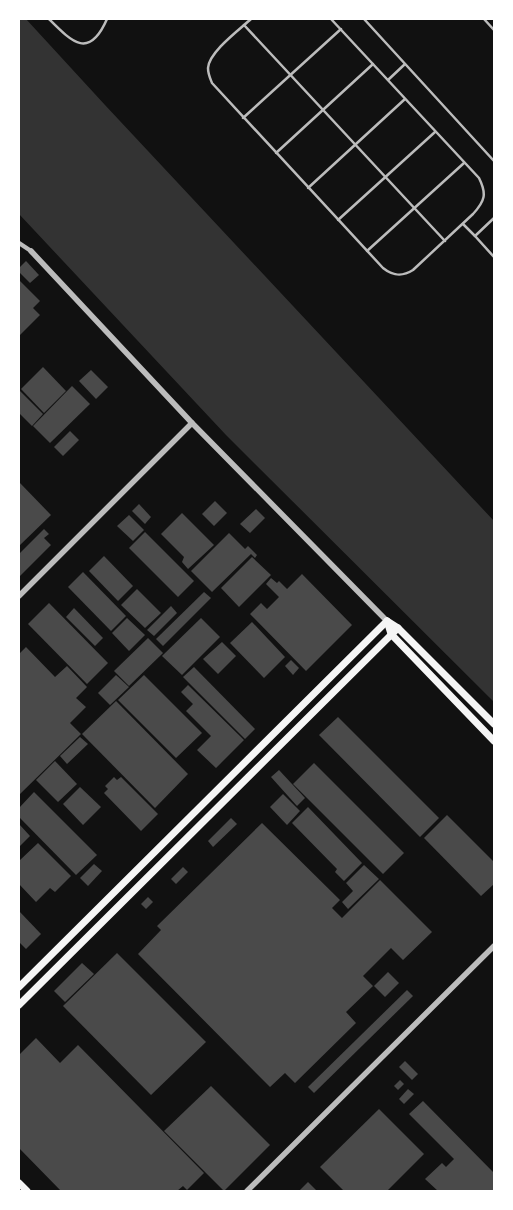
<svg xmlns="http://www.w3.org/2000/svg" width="513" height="1210" font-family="'Roboto Condensed',sans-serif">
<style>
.water{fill:#333}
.building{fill:#4a4a4a}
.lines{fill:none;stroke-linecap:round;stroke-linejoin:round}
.service{stroke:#bcbcbc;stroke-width:2.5}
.minor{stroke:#bcbcbc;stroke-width:4.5}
.tertiary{stroke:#bcbcbc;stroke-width:5.5}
.primary{stroke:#f5f5f5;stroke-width:7}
</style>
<rect width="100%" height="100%" fill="#111"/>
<path class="water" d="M19,19H26L105,105L494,521V702L226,435L19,214Z"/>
<g class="building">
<path d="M26,261L39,275L30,283L19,272V268Z"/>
<path d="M19,280L40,301L33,308L40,315L19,336Z"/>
<path d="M43,367L66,391L44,413L21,389Z"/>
<path d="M91,370L108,387L96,399L79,381Z"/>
<path d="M72,386L90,404L50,443L33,426Z"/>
<path d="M20,391L43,414L32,426L19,413V392Z"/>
<path d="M70,431L79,440L63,456L54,447Z"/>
<path d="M19,482L51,515L19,546Z"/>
<path d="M215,501L227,513L214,526L202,514Z"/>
<path d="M139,504L151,517L145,524L132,511Z"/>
<path d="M256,509L265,518L250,533L240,524Z"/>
<path d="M182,513L214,545L188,569L182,562L184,557L161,534Z"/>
<path d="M129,515L144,530L133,541L117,526Z"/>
<path d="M44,529L49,534L44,538L51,545L19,577V554Z"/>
<path d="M145,532L194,581L178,597L129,548Z"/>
<path d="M229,533L245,549L248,546L257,555L255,558L251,554L212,592L191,571Z"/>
<path d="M104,556L133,586L118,601L89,571Z"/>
<path d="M252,557L271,575L239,607L221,588Z"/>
<path d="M83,572L126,616L111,631L68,587Z"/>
<path d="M302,574L352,625L306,671L250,614L261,603L267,609L279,597L266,584L271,578L277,583L279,581L287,589Z"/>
<path d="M137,589L161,613L145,628L121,605Z"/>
<path d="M204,592L211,598L163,646L156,639Z"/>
<path d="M49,603L108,663L87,684L28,624Z"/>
<path d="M171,606L177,613L154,636L147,630Z"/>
<path d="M74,608L103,638L95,646L66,617Z"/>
<path d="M127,618L145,635L129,651L112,633Z"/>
<path d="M201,618L220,637L182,675L162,656Z"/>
<path d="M252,622L285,657L264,678L230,643Z"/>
<path d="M148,638L163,653L129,686L114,671Z"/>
<path d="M222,642L236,656L218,674L203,659Z"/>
<path d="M26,647L55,677L67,666L87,687L76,698L86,707L70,723L81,734L19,795V654Z"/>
<path d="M291,660L299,668L293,675L285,666Z"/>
<path d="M194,667L255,729L245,739L183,677Z"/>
<path d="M116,675L129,687L110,705L98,693Z"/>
<path d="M144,675L202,733L176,758L118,700Z"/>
<path d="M188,685L244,740L216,768L197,750L211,736L186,711L193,704L181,692Z"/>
<path d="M116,701L188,774L155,808L82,734Z"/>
<path d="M338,717L439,818L420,837L319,735Z"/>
<path d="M80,737L88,744L67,764L60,756Z"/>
<path d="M55,761L77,784L58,802L36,780Z"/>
<path d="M314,763L404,853L383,874L293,784Z"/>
<path d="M279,770L305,798L297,806L271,777Z"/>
<path d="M114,777L117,780L121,777L158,814L141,831L104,793L108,789L105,786Z"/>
<path d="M80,787L101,807L83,825L63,804Z"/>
<path d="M34,792L97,855L76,875L19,817V808Z"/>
<path d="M283,794L300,811L287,825L270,807Z"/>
<path d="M308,807L362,863L344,881L335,872L337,869L292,823Z"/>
<path d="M447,815L494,862V884L481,896L424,838Z"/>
<path d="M231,818L237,824L213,847L208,841Z"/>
<path d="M262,823L340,900L332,908L342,918L380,880L432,932L403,960L391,948L363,976L373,986L346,1012L356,1023L295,1083L285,1073L270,1087L138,954L161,930L157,926Z"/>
<path d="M19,824L30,836L19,847Z"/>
<path d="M38,843L71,876L55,892L50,888L36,902L19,884V861Z"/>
<path d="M94,864L102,871L88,886L80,878Z"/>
<path d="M364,865L379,879L348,909L342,902L353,891L346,883Z"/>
<path d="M183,867L188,872L176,884L171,879Z"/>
<path d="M148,897L153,902L146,909L141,904Z"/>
<path d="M19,911L41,934L26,949L19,942Z"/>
<path d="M117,953L206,1042L151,1095L63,1006Z"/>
<path d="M82,963L94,974L65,1002L54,991Z"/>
<path d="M388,972L399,983L385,997L374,986Z"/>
<path d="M407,990L413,996L314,1093L308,1087Z"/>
<path d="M36,1038L60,1063L78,1045L204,1173L187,1190L183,1186L177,1191H61L19,1148V1055Z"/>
<path d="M405,1061L418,1074L412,1080L399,1067Z"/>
<path d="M400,1080L404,1084L398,1090L394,1086Z"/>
<path d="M211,1086L270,1145L224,1191L164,1131Z"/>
<path d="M408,1089L414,1094L404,1104L399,1099Z"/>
<path d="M423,1101L494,1173V1191H438L425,1179L442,1163L446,1167L454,1159L409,1114Z"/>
<path d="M379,1109L424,1154L387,1191H344L320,1167Z"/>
<path d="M308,1182L317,1191H299Z"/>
</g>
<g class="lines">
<g class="service">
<path d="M49,19C72,42 89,60 107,19"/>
<path d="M251,19C239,30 209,52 208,68C208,74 210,78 212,83L383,268C393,276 402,277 413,270L473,214C485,201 487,194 479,178L331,19"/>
<path d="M364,19L494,161"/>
<path d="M484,19L494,30"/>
<path d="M244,25L445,241"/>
<path d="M388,80L405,64"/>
<path d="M243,118L341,29"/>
<path d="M276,153L373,64"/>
<path d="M308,188L405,99"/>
<path d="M494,218L475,236L494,257"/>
<path d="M338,220L435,132"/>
<path d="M463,224L475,236"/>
<path d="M367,251L464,163"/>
</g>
<path class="minor" d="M19,243L31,251"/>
<g class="tertiary">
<path d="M31,251L192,423L387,621"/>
<path d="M19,596L192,423"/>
<path d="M247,1191L494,946"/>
</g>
<g class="primary">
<path d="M387,621L391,634L494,741"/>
<path d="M387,621L398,628L494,724"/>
<path d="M19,987L387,621"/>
<path d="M19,1005L398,628"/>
<path d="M19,1183L27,1191"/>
</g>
</g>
<rect width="513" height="1210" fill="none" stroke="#ffffff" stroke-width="40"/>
</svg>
